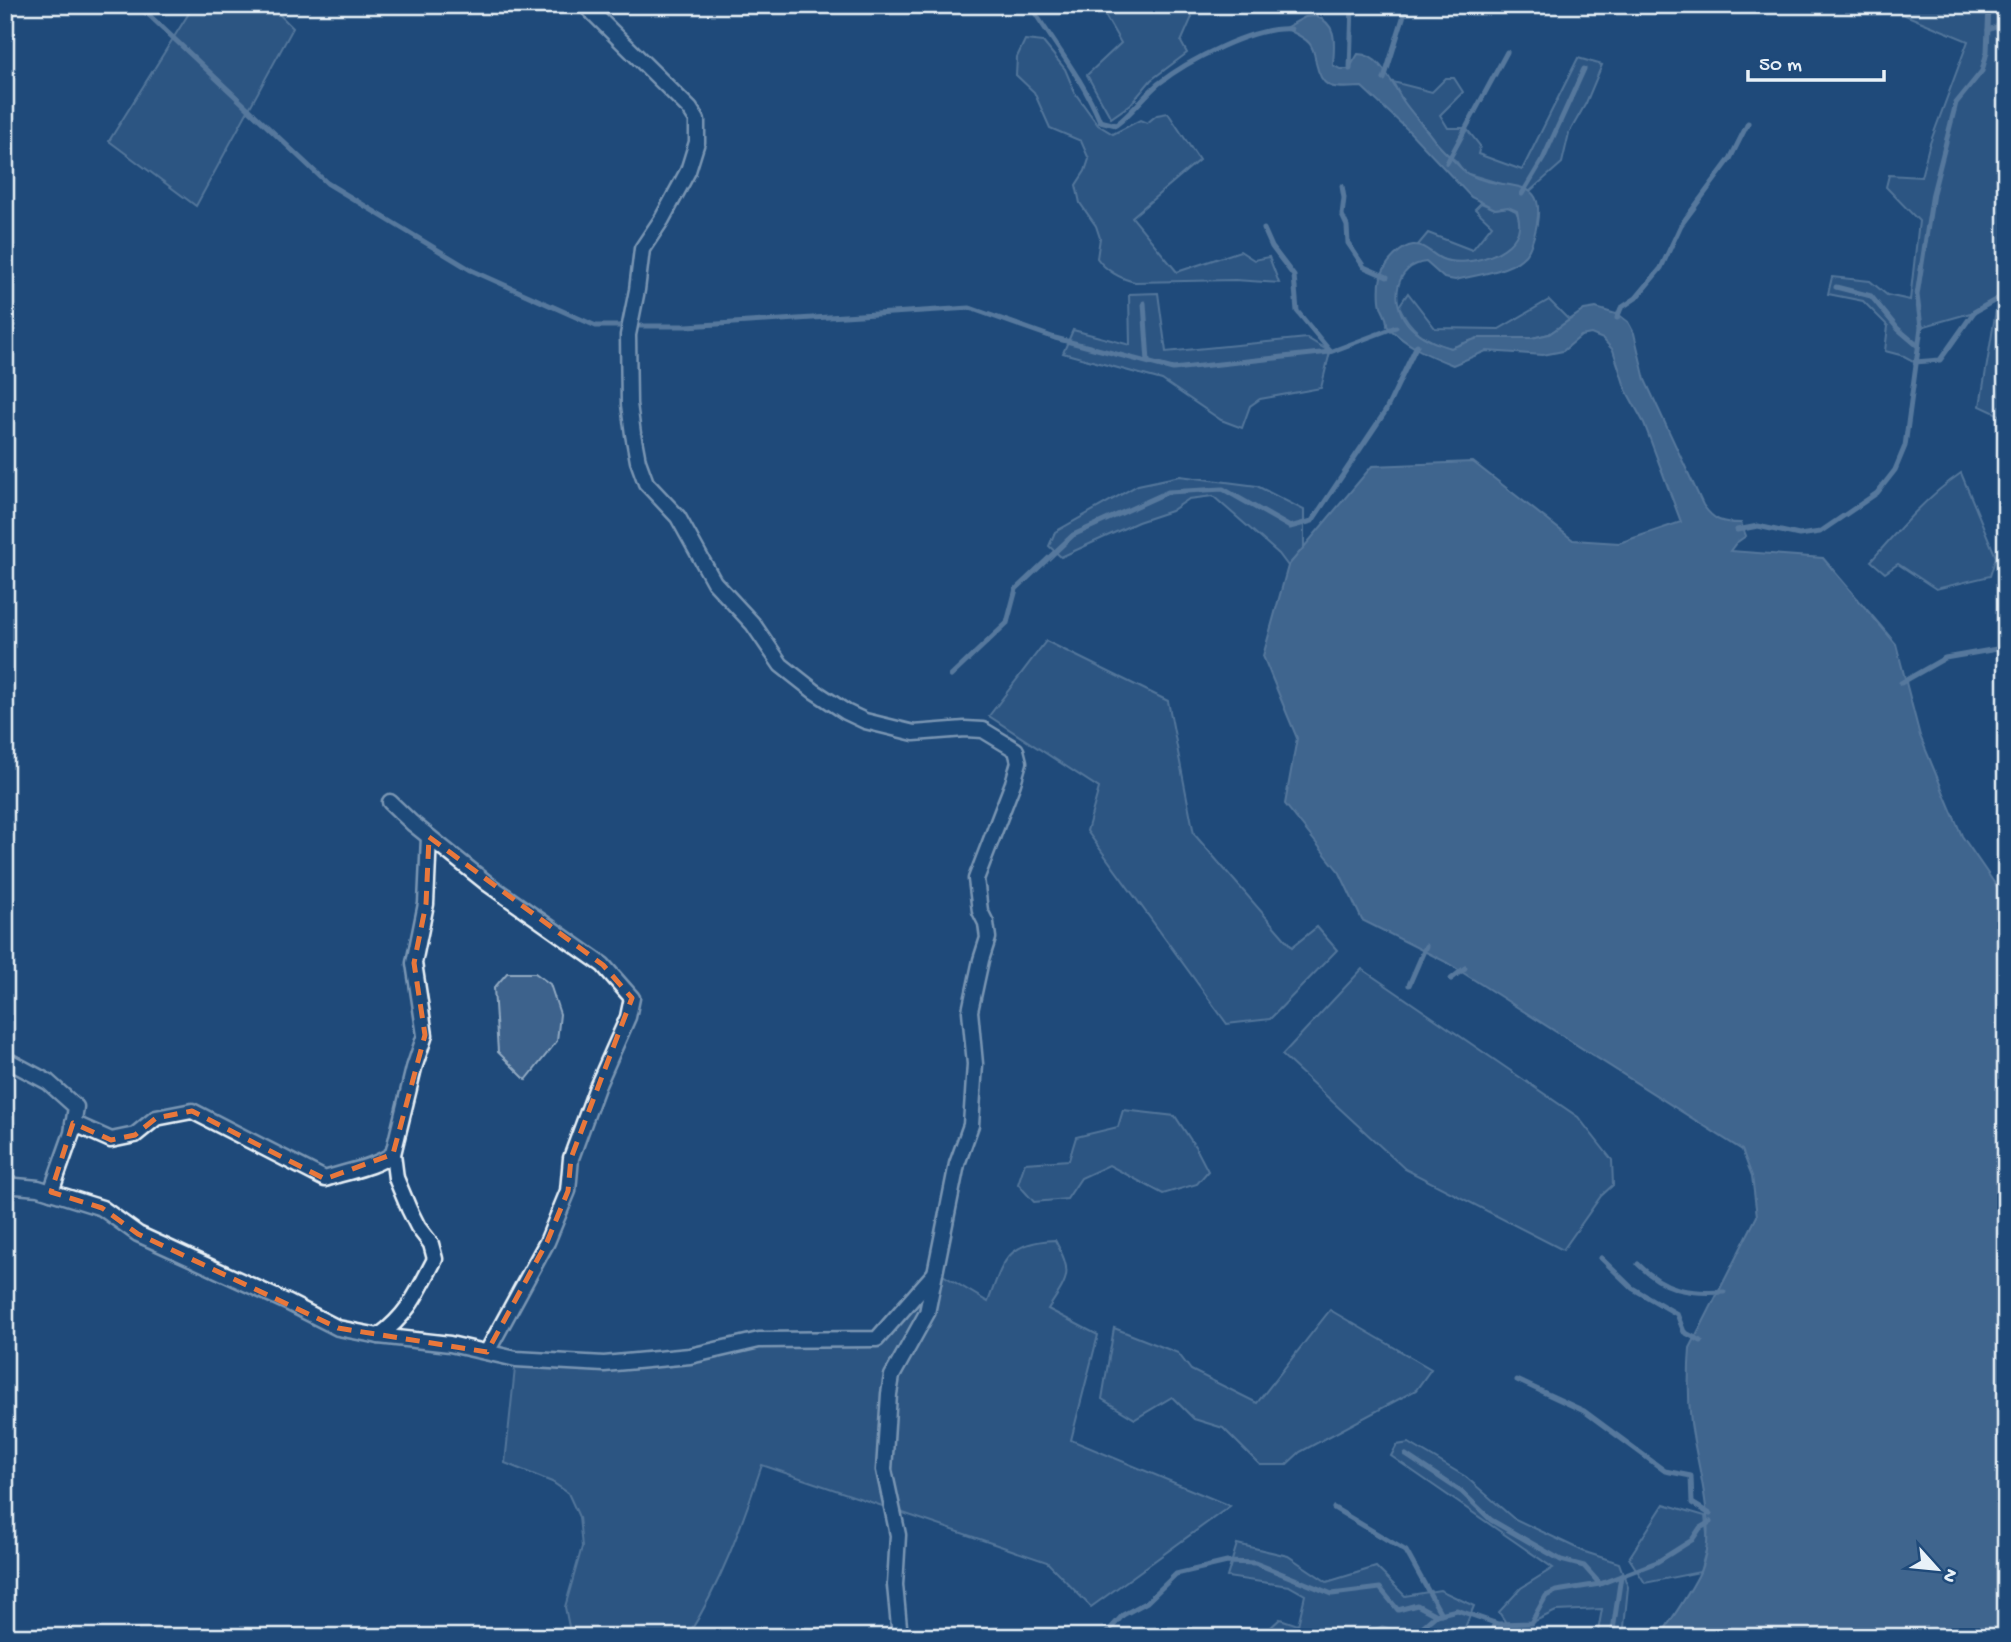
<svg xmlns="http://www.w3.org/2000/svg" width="2011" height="1642" font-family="'Gochi Hand',sans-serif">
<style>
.green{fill:#3c628c;stroke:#92aac2;stroke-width:2}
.water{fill:#6685a7;stroke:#9ab0c7;stroke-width:2}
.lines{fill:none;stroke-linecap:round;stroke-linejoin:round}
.stream{stroke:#9ab0c7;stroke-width:5}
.street-casing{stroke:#e8f1f8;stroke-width:19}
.street{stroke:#1f4a7a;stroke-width:14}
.marked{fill:none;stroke:#e8773b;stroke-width:5;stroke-dasharray:14 9;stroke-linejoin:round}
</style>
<rect width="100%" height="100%" fill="#1f4a7a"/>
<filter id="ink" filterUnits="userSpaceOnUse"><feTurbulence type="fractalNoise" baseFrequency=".0143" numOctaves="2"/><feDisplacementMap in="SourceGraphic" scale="14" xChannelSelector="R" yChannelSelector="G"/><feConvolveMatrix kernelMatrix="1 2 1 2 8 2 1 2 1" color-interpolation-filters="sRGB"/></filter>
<g filter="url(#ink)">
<g class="green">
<path d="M194,5H270L293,28L196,206L109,141Z"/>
<path d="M1099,5H1183L1192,17L1181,42L1187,53L1151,80L1131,104L1111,118L1087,75L1121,43Z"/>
<path d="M1881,5H2006V418L1980,406L1998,298L1974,312L1921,327L1915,362L1904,356L1885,351L1888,326L1863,301L1828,294L1832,277L1870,281L1887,295L1910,300L1919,221L1886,187L1889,175L1921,177L1929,146L1968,41Z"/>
<path d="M1025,40L1043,42L1065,69L1075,93L1098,125L1113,134L1140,120L1147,123L1157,115L1168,113L1199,160L1132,217L1177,272L1240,251L1254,260L1269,257L1279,283L1235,280L1135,282C1121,279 1105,270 1097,258L1100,238L1096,226L1080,203L1076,185L1085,171L1089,159L1081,141L1050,128L1034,92L1016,75L1017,57Z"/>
<path d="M1578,58L1602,65L1586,103L1569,133L1562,163L1529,192L1465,173L1456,161L1441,149L1403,102L1393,82L1432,92L1446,78H1454L1463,92L1440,115L1448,128H1466L1480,146L1478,154L1522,170Z"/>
<path d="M1481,203L1495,209L1508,207L1516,211C1518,215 1520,222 1520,227C1516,255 1464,269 1441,259C1433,255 1426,249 1418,245L1428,233L1472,250L1492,225L1475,209Z"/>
<path d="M1158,293L1166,352L1307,338L1330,352L1321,388L1260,399L1250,406L1242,428L1221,420L1162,380L1063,353L1073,330L1130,345L1129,294Z"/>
<path d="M1408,293L1435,328L1499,329L1549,300L1569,320L1549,334L1532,338H1478L1451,348C1425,341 1410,330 1399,306Z"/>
<path d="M1961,473L1996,557L1990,576L1936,589L1898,564L1885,573L1871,561C1898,530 1926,497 1961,473Z"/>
<path d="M1180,476L1257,486L1304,510V548L1288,566L1279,554L1213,496L1189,499L1171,511L1138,522L1061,557L1049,546L1055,532L1138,485Z"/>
<path d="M1046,641L1168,701L1194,834L1292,947L1317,927L1337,950L1270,1019L1227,1024L1087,831L1099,788L989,716Z"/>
<path d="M1362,969L1578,1117L1612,1160L1613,1185L1601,1196L1563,1250L1405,1169L1282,1055Z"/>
<path d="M507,973H535L550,984L560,1014L557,1041L526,1080L498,1052L494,988Z"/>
<path d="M1123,1110L1175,1116L1196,1148L1208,1171L1197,1184L1163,1194L1109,1165L1081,1178L1067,1199L1034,1202L1018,1184L1025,1163L1069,1160L1076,1137L1118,1127Z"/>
<path d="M1055,1240C1073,1274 1069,1277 1048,1309L1098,1335L1071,1440L1230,1506L1091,1607L1047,1562L762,1465C742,1524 721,1584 687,1637H571L565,1607L582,1547L579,1517L568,1493L552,1482L505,1463L516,1359L604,1364L759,1340L877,1339L936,1271L988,1302C1003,1262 1006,1242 1055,1240Z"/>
<path d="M1330,1310L1431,1369L1416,1390L1300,1452L1286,1465H1260L1223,1428L1194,1419L1172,1397L1135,1419L1102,1399L1114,1328L1178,1353L1191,1370L1257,1403Z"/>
<path d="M1409,1443L1466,1477L1513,1518L1585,1552L1619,1563L1628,1587L1623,1637H1597L1602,1609L1556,1611L1531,1623H1506L1499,1612L1521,1588L1553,1568L1391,1456L1397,1445Z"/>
<path d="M1664,1504L1705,1516L1708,1543L1700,1572L1645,1583L1629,1558Z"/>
<path d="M1237,1544L1288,1556L1327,1582L1376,1567L1405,1596L1440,1590L1474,1606L1461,1637H1260L1280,1619L1298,1625L1305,1595L1289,1586L1227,1577Z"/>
</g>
<path class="water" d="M1315,16C1339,24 1334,45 1333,65L1340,69H1349L1358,54C1381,54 1393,86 1404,102C1413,115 1425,127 1434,140C1439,146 1463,171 1468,174C1505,195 1553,169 1534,236C1531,245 1529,253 1521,259C1508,271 1472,276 1455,280L1444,278L1426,262C1395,265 1390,301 1407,323C1417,336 1436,344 1451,348L1478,338H1532L1549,334L1584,310L1596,308L1619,315L1628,322L1634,333L1645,380L1703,505C1714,521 1722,523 1741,523L1746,536L1736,543L1730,551L1823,558L1896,644L1920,736L1950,808L1962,836L2006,900V1637H1660C1673,1616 1689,1595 1700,1572C1719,1529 1697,1468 1691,1423C1688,1398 1688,1373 1690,1348L1757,1216L1752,1176L1742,1150L1446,962L1362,920L1340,873L1285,804L1297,738L1263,656L1288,566L1372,466L1473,462L1573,540L1619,543L1681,522L1644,423L1626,390L1613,350L1603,339L1591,334L1581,336L1563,351L1543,355L1486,351L1453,365C1427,355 1407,346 1387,326C1388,317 1383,314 1381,306C1379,299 1379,281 1382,274C1386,263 1401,246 1413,245C1425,244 1432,255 1442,259C1464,268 1516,255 1519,227C1520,222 1518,216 1517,211L1508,207L1495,209L1471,197L1407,129L1362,87C1336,87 1323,94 1316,63C1315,57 1314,48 1309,43C1304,37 1292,32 1285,28L1305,17Z"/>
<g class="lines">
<g class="stream">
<path d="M135,5L150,16L327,183L471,270L596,326H687L970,308L1055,338L1173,369L1330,352L1396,327"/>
<path d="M1030,5C1054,44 1083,79 1100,121L1116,125C1132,113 1143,97 1158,84C1187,61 1254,26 1291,29"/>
<path d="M1988,30L2006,23"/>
<path d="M1350,69L1352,5"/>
<path d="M1384,79L1407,5"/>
<path d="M1447,163L1507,52"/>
<path d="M1342,186L1344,198L1342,215L1347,226L1348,243L1364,267L1387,277"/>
<path d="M1522,194L1543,159L1584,69"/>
<path d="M1264,229L1272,247L1294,276L1297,311L1330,351"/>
<path d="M1836,287L1871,296L1898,329L1918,346"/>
<path d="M1144,303L1148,362"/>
<path d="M1617,318L1621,308L1636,298L1661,268L1681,225L1730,159L1748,123"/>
<path d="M1915,362L1940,360L1974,312L2006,294"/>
<path d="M1737,530L1758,526L1799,535L1820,532L1877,493L1895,470L1905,446L1921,327L1917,295L1933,193L1956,103L1982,71L1987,52L1989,5"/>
<path d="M951,676L1007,623L1016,589L1073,535L1168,492L1223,489L1290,527L1312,521L1385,412L1417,345"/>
<path d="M1901,683L1945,658L1997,649L2006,650"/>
<path d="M1451,979L1465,968"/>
<path d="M1409,985L1426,946"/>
<path d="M1601,1258L1632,1288L1677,1314L1684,1332L1701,1341"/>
<path d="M1638,1264C1665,1291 1688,1294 1724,1292"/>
<path d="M1517,1380L1584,1411L1665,1471L1691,1476L1692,1503L1710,1514"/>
<path d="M1406,1455L1462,1492L1491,1520L1561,1560L1584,1566L1600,1584"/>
<path d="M1334,1508L1406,1551L1441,1614"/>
<path d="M1103,1637L1123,1615L1147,1602L1176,1574L1227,1562L1255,1563L1332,1594L1380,1588L1398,1610L1417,1605L1436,1615L1457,1610L1498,1624L1531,1623L1546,1596L1556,1591L1600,1584L1657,1562L1692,1540L1700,1528L1710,1522"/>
<path d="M1360,1637L1382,1628L1412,1636L1436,1615"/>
<path d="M1489,1637L1495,1623"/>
<path d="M1612,1637L1621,1576"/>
</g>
<defs>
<g id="street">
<path d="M585,5L690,109L697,120V142L688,171L662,219L642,249L637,290L628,335L629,404L633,434L638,461L646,483L678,517L714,582L753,624L781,665L814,691L846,712L865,721L914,733L965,729L983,730L1016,750L1019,762L1013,783L976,879L980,911L986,923L988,938L981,960L970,1011L975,1064L971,1125L957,1164L927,1313L892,1376L889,1394L884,1470L898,1535L895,1585L900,1637"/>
<path d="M390,802L412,823L488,884L603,965L632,998L628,1017L597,1087L571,1158L568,1191L547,1242L487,1352"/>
<path d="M5,1059L48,1082L76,1107L72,1133L51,1192"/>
<path d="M73,1123L111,1140L135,1135L156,1118L192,1111L325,1179C348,1171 373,1168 393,1154"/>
<path d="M5,1185L38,1188L102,1208L138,1234L287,1302L338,1328L379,1336L450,1344L516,1359L604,1364L690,1356L759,1340L877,1339L934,1274"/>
<path d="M379,1336C409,1314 418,1291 435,1259L431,1244L418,1227L409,1209L396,1178L393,1154L414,1068L425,1035L414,963L426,904L429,837"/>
</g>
</defs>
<use href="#street" class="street-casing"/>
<use href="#street" class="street"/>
</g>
</g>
<path d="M0 0H2011V1642H0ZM429,837L603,965L632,998L571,1158L568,1191L547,1242L487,1352L338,1328L138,1234L102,1208L51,1192L73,1123L111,1140L135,1135L156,1118L192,1111L325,1179L393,1154L425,1035L414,963L426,904Z" fill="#1f4a7a" fill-opacity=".55" fill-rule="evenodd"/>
<path class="marked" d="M429,837L603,965L632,998L571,1158L568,1191L547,1242L487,1352L338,1328L138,1234L102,1208L51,1192L73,1123L111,1140L135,1135L156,1118L192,1111L325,1179L393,1154L425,1035L414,963L426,904Z"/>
<rect width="2011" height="1642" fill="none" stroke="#1f4a7a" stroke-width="28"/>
<rect x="14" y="14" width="1983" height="1614" fill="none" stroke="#e8f1f8" stroke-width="2.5" filter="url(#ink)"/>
<g transform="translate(1937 1569) rotate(117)" stroke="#1f4a7a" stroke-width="5" paint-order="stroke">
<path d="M0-5L12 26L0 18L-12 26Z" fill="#e8f1f8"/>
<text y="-10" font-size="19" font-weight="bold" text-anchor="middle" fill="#e8f1f8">N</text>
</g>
<path d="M1748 70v10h136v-10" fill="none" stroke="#e8f1f8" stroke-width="3.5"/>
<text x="1759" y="70" font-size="21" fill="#e8f1f8" stroke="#1f4a7a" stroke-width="5" paint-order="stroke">50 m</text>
</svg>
